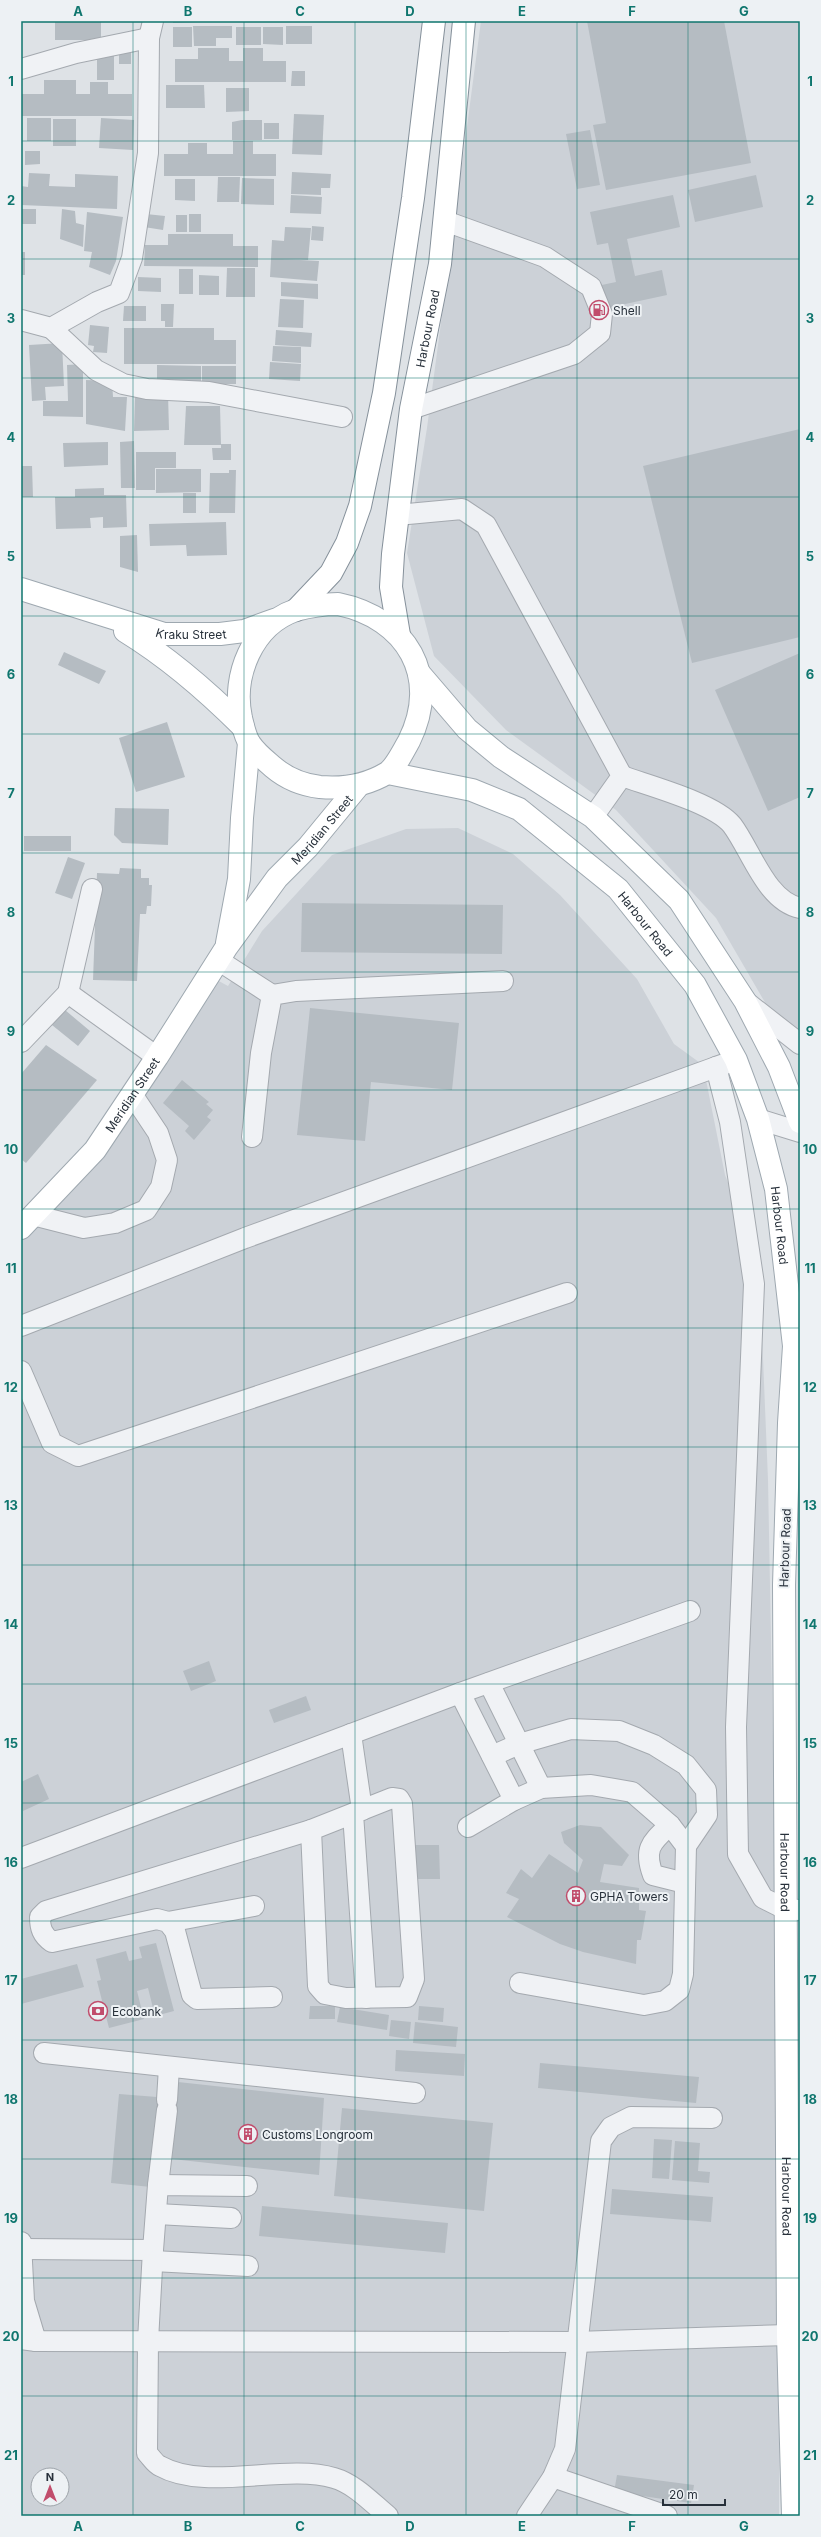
<svg xmlns="http://www.w3.org/2000/svg" width="821" height="2537" font-family="Inter,sans-serif">
<style>
.built{fill:#ccd1d7;fill-rule:evenodd}
.building{fill:#b5bcc2}
.lines{fill:none;stroke-linecap:round;stroke-linejoin:round}
.minor-casing{stroke:#a4a9af;stroke-width:22}
.major-casing{stroke:#9ea8b0;stroke-width:24}
.highway-casing{stroke:#86919b;stroke-width:24}
.minor{stroke:#f0f2f5;stroke-width:20}
.major{stroke:#fff;stroke-width:22}
.highway{stroke:#fff;stroke-width:22}
.grid{fill:none;stroke:#0f766e;stroke-width:1;stroke-opacity:0.55}
.labels{text-anchor:middle;dominant-baseline:central;stroke-width:4;stroke-linejoin:round;paint-order:stroke}
.poi-label{font-size:12px;fill:#28313b;stroke:#edf1f4;text-anchor:start}
.street-label{font-size:12px;fill:#28313b;stroke:#edf1f4}
.neatline{fill:none;stroke:#0f766e;stroke-width:1.5}
.grid-label{font-size:13px;text-anchor:middle;font-weight:bold;fill:#0f766e}
</style>
<rect width="100%" height="100%" fill="#dee2e6"/>
<g class="built">
<path d="M481,21H800V1032L770,1011L716,918L616,810L506,730L434,656L407,553L427,428Z"/>
<path d="M458,828L513,854L560,895L637,979L674,1044L703,1065L725,1175L759,1261L768,1480L777,1956L781,2245L779,2516H21V1219L65,1175L204,973L228,986L262,931L332,855L406,829ZM38,2475H62V2499H38Z"/>
</g>
<g class="building">
<rect x="55" y="21" width="46" height="19"/>
<path d="M173,21H202V22L173,23Z"/>
<path d="M587,21H724L751,163L606,190L593,125L606,123Z"/>
<path d="M193,26H232V38H216V46H194Z"/>
<rect x="286" y="26" width="26" height="18"/>
<rect x="173" y="27" width="19" height="20"/>
<rect x="236" y="27" width="25" height="18"/>
<path d="M263,27H283V45L263,44Z"/>
<path d="M198,48H229V61H243V48H263V61H286V82H175V59H198Z"/>
<rect x="97" y="49" width="17" height="31"/>
<rect x="119" y="49" width="12" height="15"/>
<path d="M292,71H305V86H291Z"/>
<path d="M44,80H76V94H90V82H108V94H132V116H21V94H44Z"/>
<path d="M166,85H204L205,108H166Z"/>
<path d="M226,88H249V111L226,112Z"/>
<path d="M294,114L324,115L322,155L292,154Z"/>
<rect x="27" y="118" width="24" height="23"/>
<path d="M101,118L134,120L133,150L99,148Z"/>
<rect x="53" y="119" width="23" height="27"/>
<path d="M242,120H262V140H232V122Z"/>
<rect x="264" y="123" width="15" height="16"/>
<path d="M590,130L600,185L577,189L566,134Z"/>
<path d="M233,141H253V154H276V176H164V154H188V143H207V154H233Z"/>
<path d="M25,151H40V164L25,165Z"/>
<path d="M292,172L331,174L330,188H321V195L291,194Z"/>
<path d="M29,173L50,174L49,186L75,187V174L118,176L117,209L21,205V186L28,187Z"/>
<path d="M756,175L763,207L695,222L688,190Z"/>
<path d="M218,177H240L239,202H217Z"/>
<path d="M242,178L274,179V205L241,204Z"/>
<path d="M175,179H195V201L175,200Z"/>
<path d="M291,195L322,197L321,214L290,213Z"/>
<path d="M673,195L680,227L627,239L635,276L662,270L667,295L602,309L597,286L616,282L608,243L597,245L590,212Z"/>
<rect x="21" y="209" width="15" height="15"/>
<path d="M62,209L75,211L76,223L84,225L83,247L60,239Z"/>
<path d="M87,212L123,217L116,261L110,275L89,267L92,252L84,251Z"/>
<path d="M146,214L165,216L163,230L144,227Z"/>
<rect x="189" y="214" width="12" height="18"/>
<rect x="176" y="215" width="11" height="17"/>
<path d="M312,226L324,227L323,241L311,240Z"/>
<path d="M285,227L311,228L308,260L281,259L319,261L317,281L270,277L272,240L284,241Z"/>
<path d="M168,234H233V246H258V267L144,266L145,245H168Z"/>
<rect x="21" y="252" width="4" height="23"/>
<path d="M227,268H255V297H226Z"/>
<rect x="179" y="269" width="14" height="25"/>
<path d="M199,275L219,276V295H199Z"/>
<path d="M138,277L161,278V292L138,291Z"/>
<path d="M281,282L318,284V299L281,296Z"/>
<path d="M280,299L304,300L303,328L278,327Z"/>
<path d="M161,304H174L173,327H165V321H161Z"/>
<path d="M124,306H146V321H123Z"/>
<path d="M90,325L109,327L107,353L93,352L94,346L88,345Z"/>
<path d="M124,328H214V340H236V364H124Z"/>
<path d="M276,330L312,333L311,347L275,345Z"/>
<path d="M62,343L64,386L45,387L46,400L32,401L29,345Z"/>
<path d="M273,346L301,347V363L272,361Z"/>
<path d="M270,362L301,364L300,381L269,379Z"/>
<path d="M83,364V417L43,416V401H68L67,365Z"/>
<path d="M157,365L201,366V384L157,383Z"/>
<rect x="202" y="366" width="34" height="18"/>
<path d="M86,380L112,381L113,397H127L125,431L86,424Z"/>
<path d="M168,394L169,430L134,431L135,395Z"/>
<path d="M186,406H220L221,445H184Z"/>
<path d="M800,429V637L692,663L643,466Z"/>
<path d="M134,441L135,488H121L120,442Z"/>
<path d="M108,442V465L64,467L63,443Z"/>
<path d="M221,444H231V460H213L212,448H221Z"/>
<path d="M136,452H176V468H155V490H136Z"/>
<path d="M21,466H32L33,497H21Z"/>
<path d="M156,469H201V492L156,493Z"/>
<path d="M229,470H236L235,513H209L210,473H229Z"/>
<path d="M104,488V495H126L127,527L103,528V517L90,518L91,528L56,529L55,497H75V489Z"/>
<rect x="183" y="493" width="13" height="20"/>
<path d="M226,522L227,555L187,556L186,545L150,546L149,524Z"/>
<path d="M137,535L138,572L120,567V536Z"/>
<path d="M64,652L106,671L99,684L58,665Z"/>
<path d="M800,653V797L768,811L715,690Z"/>
<path d="M167,722L185,777L136,792L119,738Z"/>
<path d="M115,808L169,809L168,845L122,843L114,835Z"/>
<rect x="24" y="836" width="47" height="15"/>
<path d="M68,857L85,863L72,899L55,893Z"/>
<path d="M120,868L141,869V878H149V885H152L151,906H147L146,914H140L137,981L93,980L97,873L119,874Z"/>
<path d="M302,903L503,905L502,954L301,952Z"/>
<path d="M310,1008L459,1023L452,1090L371,1082L365,1141L297,1135Z"/>
<path d="M65,1010L90,1031L78,1046L52,1025Z"/>
<path d="M46,1045L97,1080L26,1163L21,1159V1074Z"/>
<path d="M182,1080L209,1102L206,1104L213,1110L207,1117L211,1120L194,1140L185,1131L189,1126L163,1103Z"/>
<path d="M209,1661L216,1681L191,1691L183,1671Z"/>
<path d="M306,1696L311,1710L274,1723L269,1710Z"/>
<path d="M38,1774L49,1799L23,1811L21,1782Z"/>
<path d="M580,1825L601,1827L629,1855L622,1866L604,1864L600,1882L639,1888V1910L646,1911L641,1940H637L636,1964L583,1952L560,1944L507,1917L519,1899L506,1893L521,1869L532,1878L549,1854L578,1873L583,1860L564,1843L561,1832Z"/>
<path d="M409,1845H439L440,1879H410Z"/>
<path d="M156,1943L174,2011L155,2016L148,1988L137,1991L144,2019L109,2028L97,1981L101,1980L96,1959L126,1951L129,1961L142,1958L139,1947Z"/>
<path d="M77,1964L84,1987L21,2004V1979Z"/>
<path d="M310,2006H335V2019H309Z"/>
<path d="M419,2006L444,2008L443,2022L418,2020Z"/>
<path d="M340,2007L389,2015L387,2030L337,2022Z"/>
<path d="M391,2020L411,2022L409,2039L389,2036Z"/>
<path d="M415,2022L458,2027L456,2047L413,2043Z"/>
<path d="M396,2050L465,2054L464,2076L395,2071Z"/>
<path d="M540,2063L699,2077L696,2103L538,2088Z"/>
<path d="M178,2082L324,2098L319,2175L172,2159L175,2110L157,2109L151,2187L111,2183L119,2094L157,2097V2100L175,2101Z"/>
<path d="M342,2108L493,2123L484,2211L334,2196Z"/>
<path d="M654,2139L672,2140L669,2179L652,2178Z"/>
<path d="M675,2141L700,2143L698,2171L710,2172L709,2183L672,2180Z"/>
<path d="M612,2189L713,2197L711,2222L610,2214Z"/>
<path d="M262,2206L448,2223L445,2253L259,2236Z"/>
<path d="M617,2475L694,2485L691,2503L614,2492Z"/>
</g>
<g class="lines">
<defs>
<g id="minor">
<path d="M21,69L76,53L149,38"/>
<path d="M21,320L51,328L97,302L119,293L132,258L148,153L149,38L153,21"/>
<path d="M51,328L96,370L123,384L147,389L209,392L342,417"/>
<path d="M411,409L574,354L600,333L602,314L591,287L545,257L445,221"/>
<path d="M397,515L462,509L486,525L622,776L593,817"/>
<path d="M622,776C650,786 714,803 732,825C751,850 766,901 800,908"/>
<path d="M218,960L272,995"/>
<path d="M68,993L157,1057"/>
<path d="M745,1001L800,1044"/>
<path d="M21,1042L68,993L92,889"/>
<path d="M736,1060L716,1067L730,1122L754,1284L736,1727L738,1854L763,1898L785,1909L800,1910"/>
<path d="M758,1119L800,1132"/>
<path d="M252,1137L261,1053L272,995L296,991L503,981"/>
<path d="M33,1215L84,1228L115,1223L146,1210L161,1187L167,1160L158,1133L132,1094"/>
<path d="M21,1326L245,1238L716,1067"/>
<path d="M21,1371L52,1443L78,1456L567,1293"/>
<path d="M489,1683L541,1788"/>
<path d="M460,1693L514,1800"/>
<path d="M351,1734L362,1810"/>
<path d="M492,1756L519,1744L571,1729L619,1731L654,1745L686,1765L706,1790L707,1815L686,1846"/>
<path d="M392,1798L399,1799L402,1804L414,1979L407,1997L346,1998L325,1994L318,1986L311,1830Z"/>
<path d="M353,1814L366,1998"/>
<path d="M670,1825C652,1842 643,1848 653,1875L685,1883"/>
<path d="M468,1827L514,1800L541,1788L591,1785L632,1792L670,1825L686,1846L683,1974L679,1990L665,2001L644,2005L520,1983"/>
<path d="M21,1858L460,1693L690,1611"/>
<path d="M168,1922L254,1906"/>
<path d="M272,1997L197,1999L192,1995L175,1931L168,1922L157,1919L52,1942C42,1935 40,1928 40,1917L46,1911L311,1830"/>
<path d="M44,2053L415,2093"/>
<path d="M167,2100L169,2067"/>
<path d="M158,2185L167,2110"/>
<path d="M157,2214L231,2218"/>
<path d="M21,2242L24,2301L36,2341"/>
<path d="M21,2249L153,2250L148,2341L147,2453C151,2457 155,2464 160,2466C206,2492 285,2463 334,2478C355,2484 372,2503 388,2516"/>
<path d="M153,2250L158,2185L247,2186"/>
<path d="M153,2261L248,2266"/>
<path d="M21,2339L36,2341L576,2342L788,2335"/>
<path d="M553,2477L667,2516"/>
<path d="M527,2516L553,2477L565,2449L601,2141L611,2127L631,2117L712,2118"/>
</g>
<g id="major">
<path id="s1" d="M21,589L164,634H220L244,631L274,620"/>
<path d="M338,604C407,618 441,677 409,741C404,750 395,768 387,773C367,785 343,789 320,787C303,785 286,778 273,767C265,760 256,753 250,744C245,737 243,726 241,718C232,676 252,625 296,610C310,606 324,604 338,604Z"/>
<path d="M125,631C169,658 207,691 243,727"/>
<path d="M419,673L467,729L501,757L593,817L679,900L745,1001L779,1067L800,1122"/>
<path id="s2" d="M388,773L472,790L519,809L618,889L695,985L736,1060L758,1119L776,1189L794,1346L789,1423L784,1585L788,2335L793,2516"/>
<path d="M227,943L239,879L242,818L249,743"/>
<path id="s3" d="M21,1228L95,1150L157,1057L226,948L277,878L308,847L359,785"/>
</g>
<g id="highway">
<path d="M296,610L331,573L347,543L360,506L384,393L413,198L434,21"/>
<path id="s4" d="M399,635L391,587L393,554L411,409L440,264L464,21"/>
</g>
</defs>
<use href="#minor" class="minor-casing"/>
<use href="#major" class="major-casing"/>
<use href="#highway" class="highway-casing"/>
<use href="#minor" class="minor"/>
<use href="#major" class="major"/>
<use href="#highway" class="highway"/>
</g>
<path class="grid" d="M133,21V2516M244,21V2516M355,21V2516M466,21V2516M577,21V2516M688,21V2516M21,141H800M21,259H800M21,378H800M21,497H800M21,616H800M21,734H800M21,853H800M21,972H800M21,1090H800M21,1209H800M21,1328H800M21,1447H800M21,1565H800M21,1684H800M21,1803H800M21,1921H800M21,2040H800M21,2159H800M21,2278H800M21,2396H800"/>
<defs>
<symbol id="fuel-ring" viewBox="-11 -11 22 22"><circle r="9.5" fill="#edf1f4" stroke="#c14d6c" stroke-width="1.5"/><path d="M-5.5-6h7V0h2V4h1.3V-2.5L3-4.5l.8-.8L6-3V5H2.5V1h-1V6h-7ZM-4.2-4.7v3.2H.2V-4.7Z" fill="#c14d6c"/></symbol>
<symbol id="building-ring" viewBox="-11 -11 22 22"><circle r="9.5" fill="#edf1f4" stroke="#c14d6c" stroke-width="1.5"/><path d="M-4-6H4V6H1V3H-1V6H-4ZM-2.5-4.3h1.7v1.8h-1.7ZM.8-4.3h1.7v1.8H.8ZM-2.5-1h1.7V.8h-1.7ZM.8-1h1.7V.8H.8Z" fill="#c14d6c"/></symbol>
<symbol id="bank-ring" viewBox="-11 -11 22 22"><circle r="9.5" fill="#edf1f4" stroke="#c14d6c" stroke-width="1.5"/><path d="M-6-4H6V4H-6ZM0-2.3a2.3 2.3 0 1 0 0 4.6a2.3 2.3 0 1 0 0-4.6Z" fill="#c14d6c"/></symbol>
</defs>
<g fill-rule="evenodd">
<use href="#fuel-ring" x="588" y="299" width="22" height="22"/>
<use href="#building-ring" x="565" y="1885" width="22" height="22"/>
<use href="#bank-ring" x="87" y="2000" width="22" height="22"/>
<use href="#building-ring" x="237" y="2123" width="22" height="22"/>
</g>
<g class="labels">
<g class="poi-label">
<text x="613" y="310">Shell</text>
<text x="590" y="1896">GPHA Towers</text>
<text x="112" y="2011">Ecobank</text>
<text x="262" y="2134">Customs Longroom</text>
</g>
<g class="street-label">
<text stroke="none"><textPath href="#s4" startOffset="310">Harbour Road</textPath></text>
<text stroke="none"><textPath href="#s1" startOffset="177">Kraku Street</textPath></text>
<text stroke="none"><textPath href="#s3" startOffset="501">Meridian Street</textPath></text>
<text stroke="none"><textPath href="#s2" startOffset="308">Harbour Road</textPath></text>
<text stroke="none"><textPath href="#s3" startOffset="174">Meridian Street</textPath></text>
<text stroke="none"><textPath href="#s2" startOffset="644">Harbour Road</textPath></text>
<text transform="translate(785 1548) rotate(-88)">Harbour Road</text>
<text stroke="none"><textPath href="#s2" startOffset="1292">Harbour Road</textPath></text>
<text stroke="none"><textPath href="#s2" startOffset="1616">Harbour Road</textPath></text>
</g>
</g>
<rect width="821" height="2537" fill="none" stroke="#edf1f4" stroke-width="44"/>
<g transform="translate(50 2487)"><circle r="19" fill="#edf1f4" stroke="#9ea4aa"/>
<path d="M0-3L7 15L0 10L-7 15Z" fill="#c14d6c"/>
<text y="-6" font-size="11" font-weight="bold" text-anchor="middle" fill="#28313b">N</text>
</g>
<path d="M663 2499v6h62v-6" fill="none" stroke="#28313b" stroke-width="2"/>
<text x="669" y="2499" font-size="12" fill="#28313b" stroke="#edf1f4" stroke-width="3" paint-order="stroke">20 m</text>
<rect x="22" y="22" width="777" height="2493" class="neatline"/>
<g class="grid-label">
<text x="78" y="16">A</text>
<text x="188" y="16">B</text>
<text x="300" y="16">C</text>
<text x="410" y="16">D</text>
<text x="522" y="16">E</text>
<text x="632" y="16">F</text>
<text x="744" y="16">G</text>
<text x="11" y="86">1</text>
<text x="810" y="86">1</text>
<text x="11" y="205">2</text>
<text x="810" y="205">2</text>
<text x="11" y="323">3</text>
<text x="810" y="323">3</text>
<text x="11" y="442">4</text>
<text x="810" y="442">4</text>
<text x="11" y="561">5</text>
<text x="810" y="561">5</text>
<text x="11" y="679">6</text>
<text x="810" y="679">6</text>
<text x="11" y="798">7</text>
<text x="810" y="798">7</text>
<text x="11" y="917">8</text>
<text x="810" y="917">8</text>
<text x="11" y="1036">9</text>
<text x="810" y="1036">9</text>
<text x="11" y="1154">10</text>
<text x="810" y="1154">10</text>
<text x="11" y="1273">11</text>
<text x="810" y="1273">11</text>
<text x="11" y="1392">12</text>
<text x="810" y="1392">12</text>
<text x="11" y="1510">13</text>
<text x="810" y="1510">13</text>
<text x="11" y="1629">14</text>
<text x="810" y="1629">14</text>
<text x="11" y="1748">15</text>
<text x="810" y="1748">15</text>
<text x="11" y="1867">16</text>
<text x="810" y="1867">16</text>
<text x="11" y="1985">17</text>
<text x="810" y="1985">17</text>
<text x="11" y="2104">18</text>
<text x="810" y="2104">18</text>
<text x="11" y="2223">19</text>
<text x="810" y="2223">19</text>
<text x="11" y="2341">20</text>
<text x="810" y="2341">20</text>
<text x="11" y="2460">21</text>
<text x="810" y="2460">21</text>
<text x="78" y="2531">A</text>
<text x="188" y="2531">B</text>
<text x="300" y="2531">C</text>
<text x="410" y="2531">D</text>
<text x="522" y="2531">E</text>
<text x="632" y="2531">F</text>
<text x="744" y="2531">G</text>
</g>
</svg>
